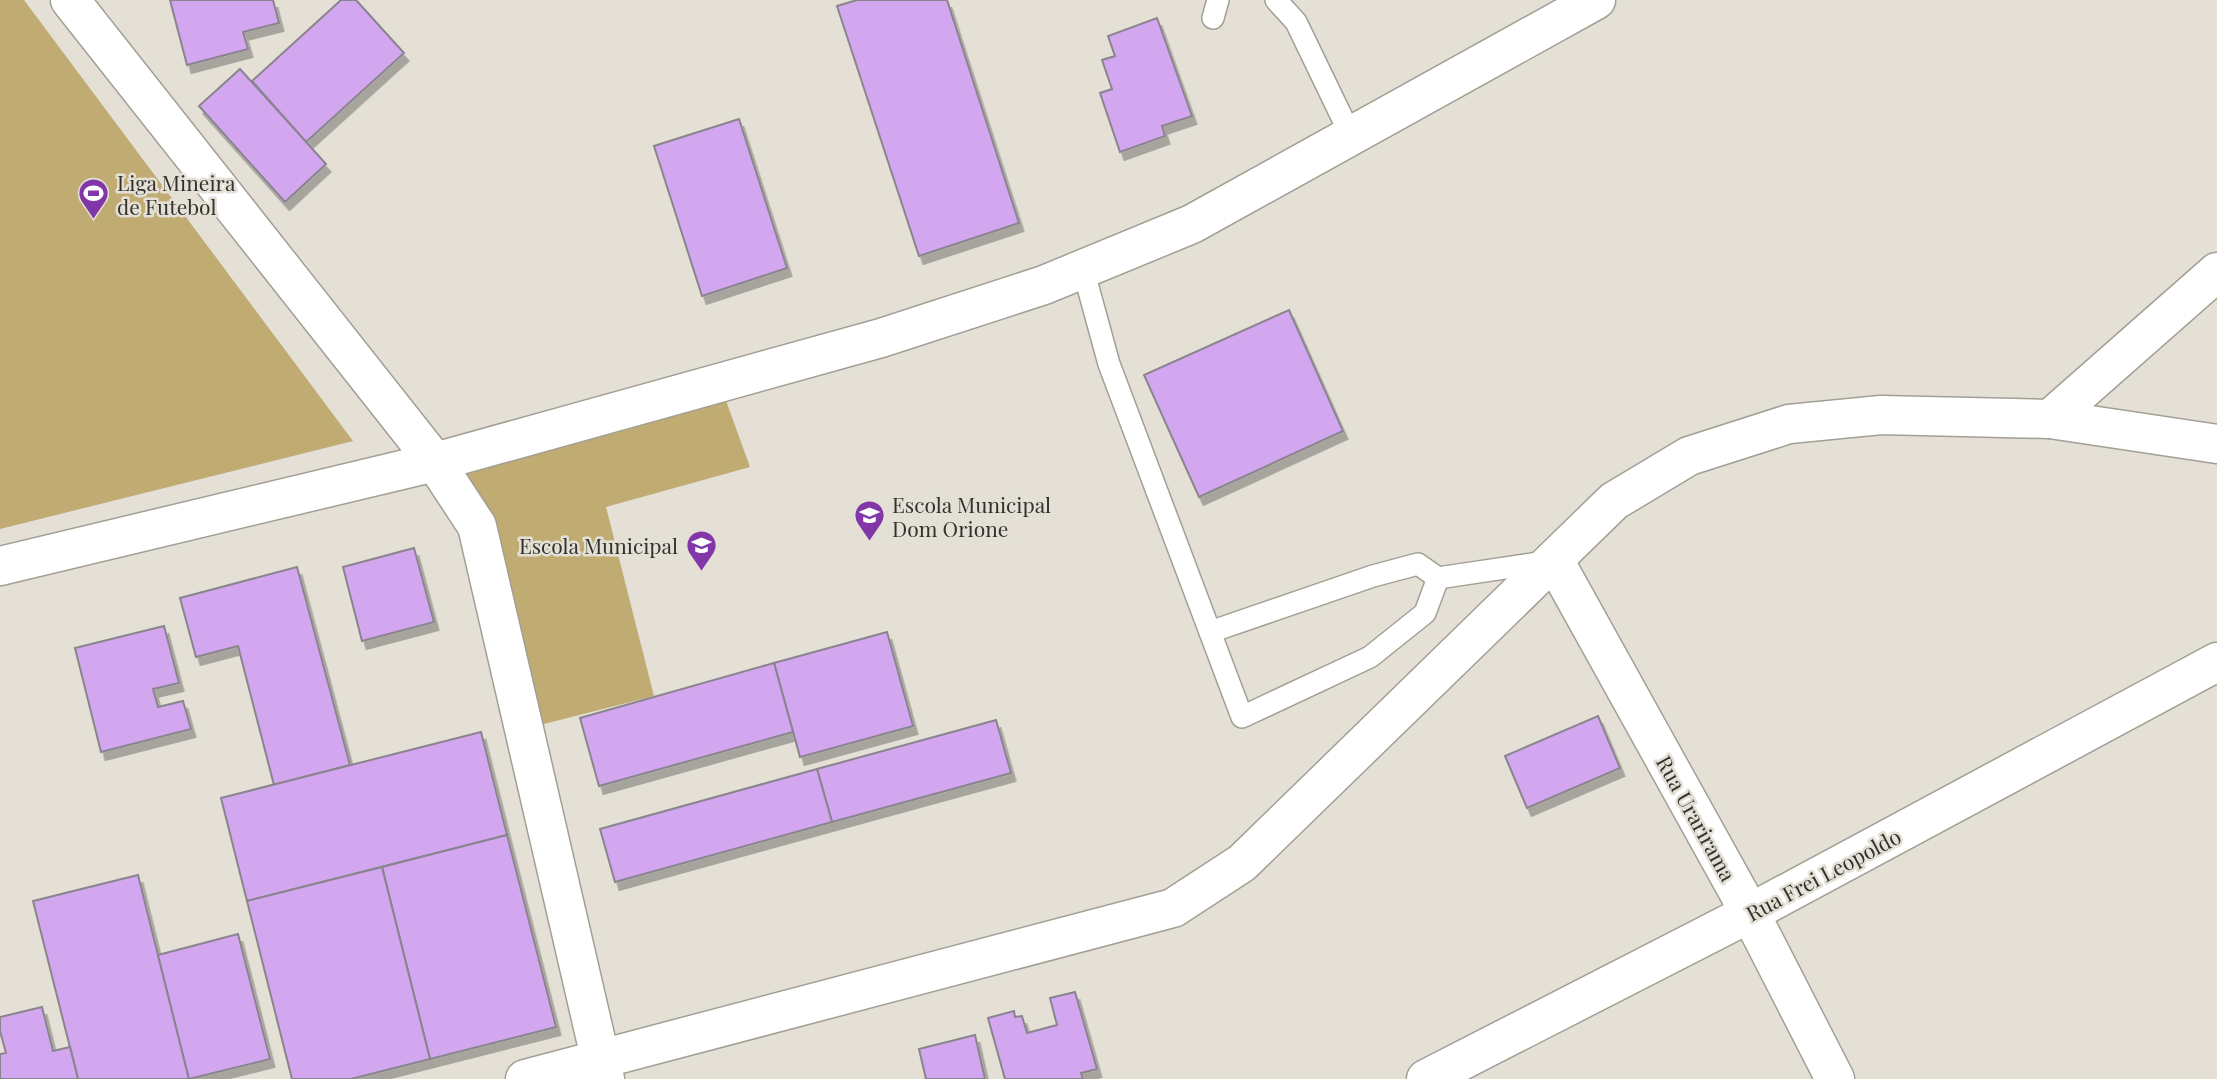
<svg xmlns="http://www.w3.org/2000/svg" width="2217" height="1079" font-family="'Playfair Display',serif">
<style>
.green{fill:#c0ac72}
.building{fill:#d3a7ef;stroke:#8a848e;stroke-width:2;filter:url(#shadow)}
.lines{fill:none;stroke-linecap:round;stroke-linejoin:round}
.lane-casing{stroke:#a29f95;stroke-width:24}
.street-casing{stroke:#a29f95;stroke-width:41}
.lane{stroke:#fff;stroke-width:21}
.street{stroke:#fff;stroke-width:38}
.labels{text-anchor:middle;dominant-baseline:central;stroke-width:5;stroke-linejoin:round;paint-order:stroke}
.poi-label{font-size:21px;fill:#32312d;stroke:#e4e0d6;text-anchor:start}
.street-label{font-size:21px;fill:#32312d;stroke:#e4e0d6}
</style>
<defs>
<filter id="shadow"><feDropShadow dx="4.5" dy="8" stdDeviation="0" flood-color="#0004"/></filter>
</defs>
<rect width="100%" height="100%" fill="#e4e0d6"/>
<g class="green">
<path d="M0,0H24L353,441L0,529Z"/>
<path d="M724,395L750,467L606,507L654,696L540,725L444,460Z"/>
</g>
<g class="building">
<path d="M170,0H273L279,23L243,32L248,49L187,65Z"/>
<path d="M341,0H356L404,53L306,142L252,81Z"/>
<path d="M857,0H947L1019,223L919,256L837,6Z"/>
<path d="M1157,18L1192,116L1162,126L1165,136L1120,152L1100,93L1112,89L1102,60L1115,56L1108,36Z"/>
<path d="M240,69L326,164L285,202L199,106Z"/>
<path d="M739,119L787,268L702,296L654,146Z"/>
<path d="M1289,310L1343,431L1199,497L1144,375Z"/>
<path d="M414,548L434,622L362,641L343,567Z"/>
<path d="M297,567L350,765L274,785L238,646L196,657L180,598Z"/>
<path d="M164,626L179,683L153,689L158,707L183,701L191,729L101,752L75,648Z"/>
<path d="M887,632L913,726L800,757L774,663Z"/>
<path d="M774,663L793,732L599,786L580,718Z"/>
<path d="M1598,716L1620,768L1527,808L1505,756Z"/>
<path d="M996,720L1011,773L832,822L817,769Z"/>
<path d="M481,732L507,835L247,901L221,798Z"/>
<path d="M817,769L832,822L615,882L600,829Z"/>
<path d="M507,835L556,1027L430,1059L382,867Z"/>
<path d="M382,867L430,1059L351,1079H292L247,901Z"/>
<path d="M138,875L189,1079H78L33,901Z"/>
<path d="M238,934L270,1059L189,1079L158,955Z"/>
<path d="M1075,992L1097,1069L1081,1073L1083,1079H1005L988,1018L1014,1011L1015,1017L1022,1016L1027,1033L1057,1025L1050,998Z"/>
<path d="M42,1007L53,1051L70,1047L78,1079H0V1054L6,1053L0,1031V1017Z"/>
<path d="M975,1035L985,1079H926L919,1049Z"/>
</g>
<g class="lines">
<defs>
<g id="lane">
<path d="M1276,0L1296,22L1351,136"/>
<path d="M1213,18L1218,0"/>
<path d="M1083,269L1109,364L1242,717L1370,657L1425,613L1438,578"/>
<path d="M1210,632L1373,576L1418,564L1438,578L1545,562"/>
</g>
<g id="street">
<path d="M70,0L435,462L477,526L605,1079"/>
<path d="M2050,419L2217,272"/>
<path d="M1554,560L1750,913L1835,1079"/>
<path d="M0,566L435,462L881,338L1044,285L1192,224L1596,0"/>
<path d="M525,1079L1173,908L1242,863L1614,501L1689,456L1789,424L1881,415L2050,419L2217,444"/>
<path d="M1426,1079L1750,913L2217,662"/>
</g>
</defs>
<use href="#lane" class="lane-casing"/>
<use href="#street" class="street-casing"/>
<use href="#lane" class="lane"/>
<use href="#street" class="street"/>
</g>
<defs>
<symbol id="stadium-pin" viewBox="-11 -11 22 30"><path d="M0 17L-7.5 6A9.5 9.5 0 1 1 7.5 6Z" fill="#8237a8" stroke="#e4e0d6"/><path d="M0-5a6.5 5 0 1 0 0 10a6.5 5 0 1 0 0-10ZM-3.5-1.8h7v3.6h-7Z" fill="#fff"/></symbol>
<symbol id="school-pin" viewBox="-11 -11 22 30"><path d="M0 17L-7.5 6A9.5 9.5 0 1 1 7.5 6Z" fill="#8237a8" stroke="#e4e0d6"/><path d="M0-5L7-2L0 1L-7-2ZM-4 1L0 2.5L4 1V4Q0 6-4 4Z" fill="#fff"/></symbol>
</defs>
<g fill-rule="evenodd">
<use href="#stadium-pin" x="76" y="176" width="35" height="47"/>
<use href="#school-pin" x="852" y="498" width="35" height="47"/>
<use href="#school-pin" x="684" y="528" width="35" height="47"/>
</g>
<g class="labels">
<g class="poi-label">
<text x="117" y="182">Liga Mineira<tspan x="117" dy="24">de Futebol</tspan></text>
<text x="892" y="504">Escola Municipal<tspan x="892" dy="24">Dom Orione</tspan></text>
<text x="678" y="545" text-anchor="end">Escola Municipal</text>
</g>
<g class="street-label">
<text transform="translate(1697 818) rotate(61)">Rua Urarirama</text>
<text transform="translate(1823 874) rotate(-28)">Rua Frei Leopoldo</text>
</g>
</g>
</svg>
